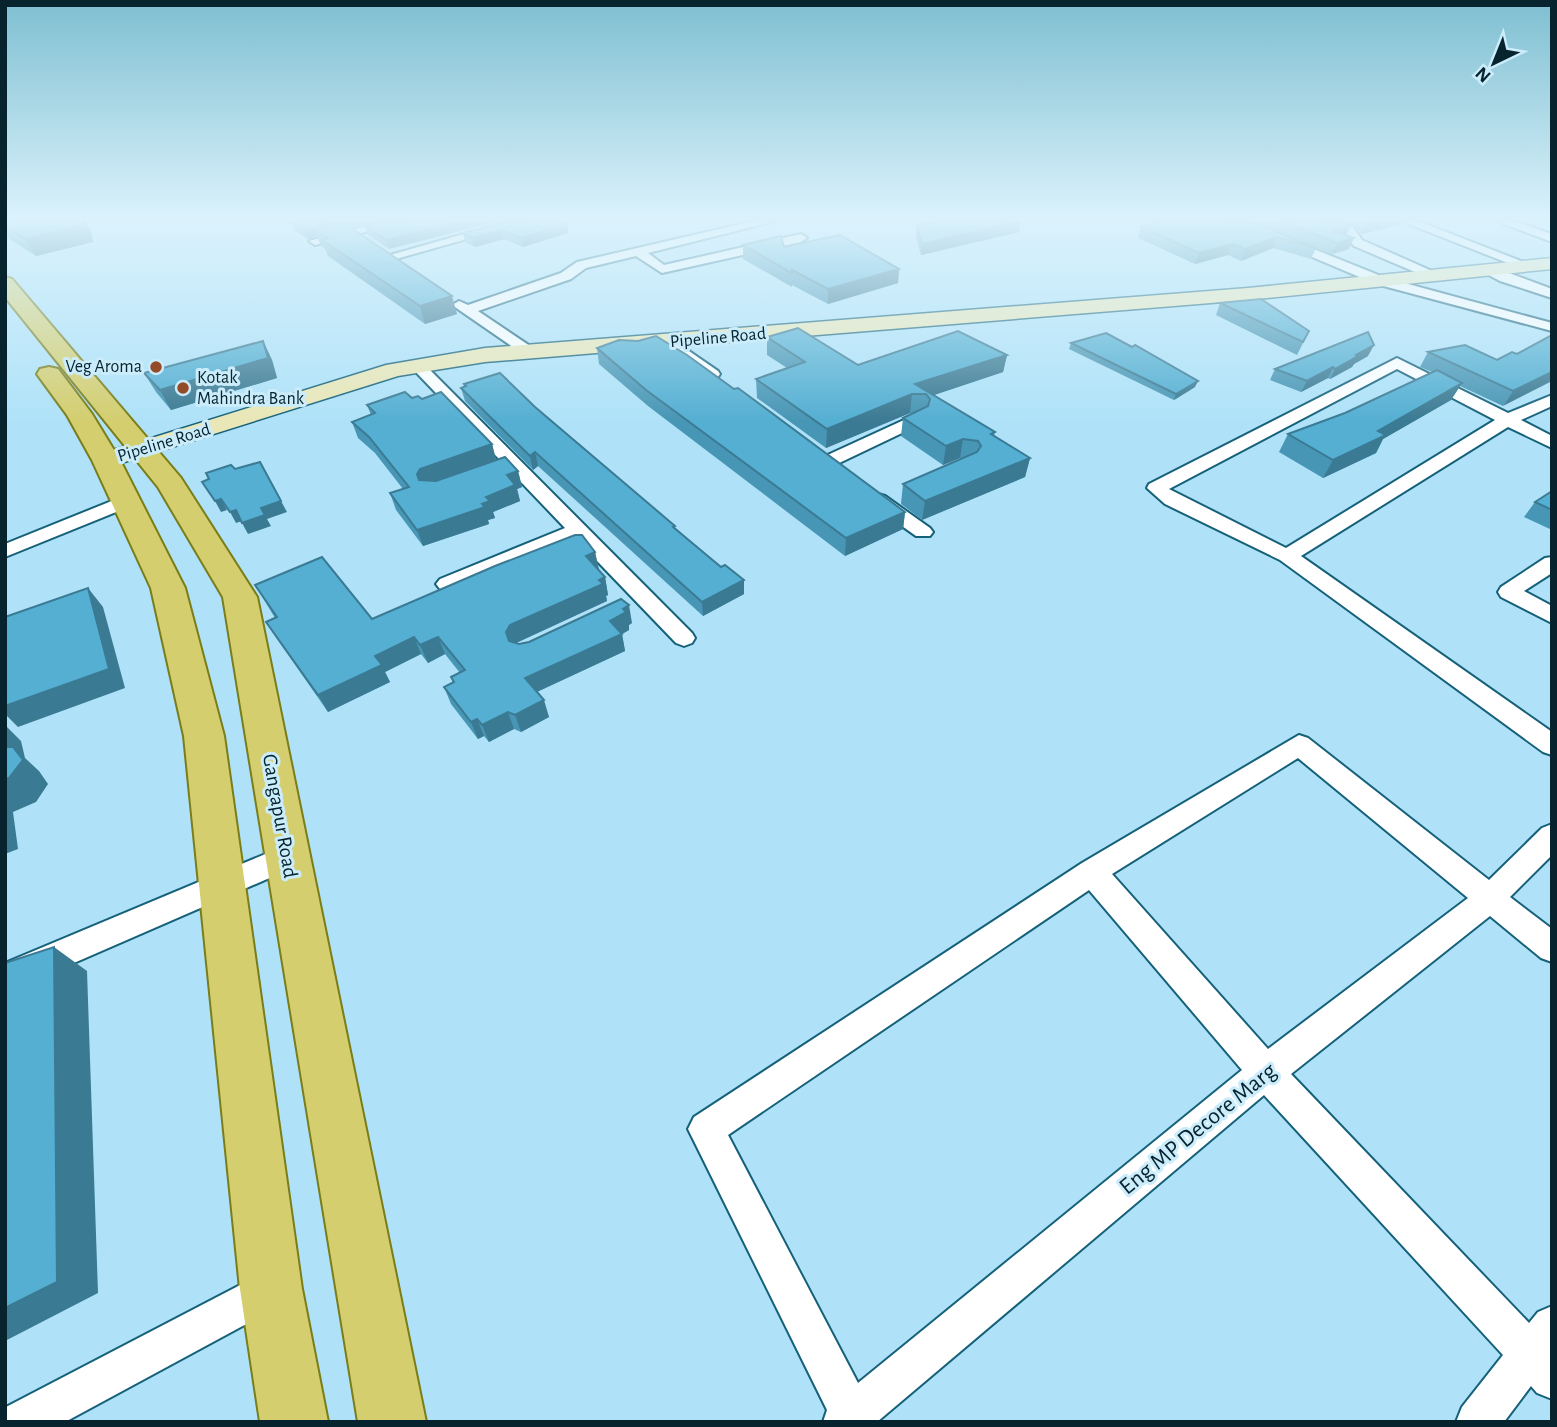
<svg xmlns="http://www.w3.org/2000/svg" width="1557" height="1427" font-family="'Alegreya Sans',sans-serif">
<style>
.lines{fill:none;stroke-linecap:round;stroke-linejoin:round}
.street-casing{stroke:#16617a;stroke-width:4}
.secondary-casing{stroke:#16617a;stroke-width:3}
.primary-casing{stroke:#797d1a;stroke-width:4}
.street{fill:#fff;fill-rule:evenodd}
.secondary{fill:#e9e7b7;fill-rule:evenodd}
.primary{fill:#d4ce6f;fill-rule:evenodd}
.wall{fill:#4896b5}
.shaded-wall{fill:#3b7a93}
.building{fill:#54afd2;stroke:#3b7a93;stroke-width:2}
.poi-dot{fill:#944c28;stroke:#cbecfb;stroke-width:2.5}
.labels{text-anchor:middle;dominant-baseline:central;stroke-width:6;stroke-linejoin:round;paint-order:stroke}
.far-street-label{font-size:18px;fill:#06232e;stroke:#cbecfb}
.far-poi-label{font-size:18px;fill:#06232e;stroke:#cbecfb;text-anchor:end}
.street-label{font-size:21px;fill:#06232e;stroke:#cbecfb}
.near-street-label{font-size:24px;fill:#06232e;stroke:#cbecfb}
</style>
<rect width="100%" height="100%" fill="#afe2f8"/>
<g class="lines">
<defs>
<g id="street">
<path d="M385,221H407L315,245L309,241Z"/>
<path d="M510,221H530L389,261L383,257Z"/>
<path d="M754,221H776L648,253L664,265L801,234L807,238L801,242L662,273L636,256L586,268L571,279L478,311L533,348L536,351L533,354H523L452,305L459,301L468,305L561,273L577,262Z"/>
<path d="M1227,221H1244L1386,278L1552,323V331L1376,284Z"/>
<path d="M1321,221H1338L1353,227L1362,240L1441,275L1439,278H1429L1354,246L1344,232Z"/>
<path d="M1401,221H1418L1534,266L1528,270L1523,269Z"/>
<path d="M1496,221H1514L1552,234V242Z"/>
<path d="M1490,266L1552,289V298L1500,281L1485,273V267Z"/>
<path d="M670,338L718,371L720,374L718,377H706L665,345L663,342Z"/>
<path d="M1397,358L1508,413L1552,395V406L1521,420L1552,436V448L1508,427L1301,556L1552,732V755L1543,752L1280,560L1165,504L1147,488L1149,484ZM1397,369L1495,420L1286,548L1169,489Z"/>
<path d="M418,361L423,363L692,633L695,638L692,643L684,646L676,643L575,538L454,589H440L436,584L440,579L565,528L413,369L410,366Z"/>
<path d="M917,414L925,419L923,423L833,466L827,467L818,462L821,458Z"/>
<path d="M878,494L885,496L930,528L933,532L930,536H916L871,504L869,500Z"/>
<path d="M124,496L131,498L133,502L131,506L5,557V544Z"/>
<path d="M1552,557V573L1524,591L1552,606V623L1501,597L1498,592L1501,587L1545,558Z"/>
<path d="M1299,735L1308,738L1489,880L1542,828L1552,824V855L1510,897L1552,929V962L1541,958L1490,916L1291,1074L1529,1323L1538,1312L1552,1306V1399L1537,1393L1531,1386L1504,1422H1456L1462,1407L1503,1355L1264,1095L877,1422H823L827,1410L694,1141L688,1129L694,1117L1082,863ZM1298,758L1468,898L1268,1049L1112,874ZM1089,890L1242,1070L858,1383L728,1135Z"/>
<path d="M287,845L297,848L301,857L297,866L5,993V963Z"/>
<path d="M271,1269L285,1275L291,1289L285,1303L65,1422H5L6,1407Z"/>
</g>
<path id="secondary" d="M1552,258V269L1248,300L485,362L398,376L115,465L106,468L97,465L93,460L97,455L386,365L485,348L1248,288Z"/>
<g id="primary">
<path d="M5,277L12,279L181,478L257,597L426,1422H358L223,597L158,487L5,297Z"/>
<path d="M49,367L58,369L92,414L120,460L185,588L224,736L302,1289L328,1422H260L240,1289L184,736L151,588L92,460L67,415L37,374L40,369Z"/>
</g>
</defs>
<use href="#street" class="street-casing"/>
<use href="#secondary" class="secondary-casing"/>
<use href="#primary" class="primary-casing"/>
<use href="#street" class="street"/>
<use href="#secondary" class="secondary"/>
<use href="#primary" class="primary"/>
</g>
<g class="wall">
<path d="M5,221H85L91,232L93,242L36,256L5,236Z"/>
<path d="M292,221H374L351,227L457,314L425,324L328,256L325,249L321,246L317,236L308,239L295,231L292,223L294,222Z"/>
<path d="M384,221L389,249L368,235L365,226Z"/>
<path d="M936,221H1021L1019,232L921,255L916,238L917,226Z"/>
<path d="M1250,221L1316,248L1311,259L1273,248L1241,261L1228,255L1195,264L1138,238L1141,227Z"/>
<path d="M1252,221H1339L1350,227L1346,235L1349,249L1332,254Z"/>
<path d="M1346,221H1402L1400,225L1361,234L1354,225Z"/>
<path d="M567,224L568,233L523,247L504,239L475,247L465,242L463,233Z"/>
<path d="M743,245L784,247L899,269L898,283L828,304L792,285V287L743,259Z"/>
<path d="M1220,303L1309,331L1297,355L1216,315Z"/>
<path d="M1552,335L1503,406L1460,386L1451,400L1383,439L1376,453L1323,478L1279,452L1288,434L1345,413L1432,372L1420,367L1428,352L1497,360L1517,354Z"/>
<path d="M767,337L858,365L1007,355L1003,372L934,395L995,432L994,436L1030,458L1025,477L922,520L901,504L903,484L963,459L960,458L943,465L901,436L903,418L914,413H910L826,448L757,398L756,379L787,368L767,355Z"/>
<path d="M263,341L272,360L277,378L171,410L156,392L144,373Z"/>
<path d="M638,341L905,512L903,529L845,556L648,406L599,364L597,348Z"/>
<path d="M1071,343L1132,347L1195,387L1174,400L1069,349Z"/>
<path d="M1368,356L1354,364L1352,367L1330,379L1328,378L1301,392L1270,380L1275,369Z"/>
<path d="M464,384L535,407L721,567L744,594L703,616L538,466L533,470L465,401L461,388L465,386Z"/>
<path d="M412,398L422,399L492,444L496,460L518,471L522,487L517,489L520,501L493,512L495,518L488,520L489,524L423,546L396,510L390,493L403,489L375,453L358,438L352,422L371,415L367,405Z"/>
<path d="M1552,491V530L1524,517L1535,502Z"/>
<path d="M595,552L599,570L605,577L608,595L606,596L607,601L516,643L519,644L632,623L629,625V630L622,634L625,651L537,692L549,717L521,732L514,729L489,742L484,736L478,739L451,704L444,687L453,682L451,677L460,673L445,654L428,663L421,654L385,672L390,682L328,712L277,639L266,622L275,618L255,585L372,619Z"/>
</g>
<g class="shaded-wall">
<path d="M83,221H85L91,232L93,242L36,256L25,239Z"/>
<path d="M339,221H374L323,235L314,230L317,236L308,239L305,230Z"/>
<path d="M463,221H499L389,249L386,240Z"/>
<path d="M1018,221H1021L1019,232L921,255L922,244Z"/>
<path d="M1373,221H1402L1400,225L1361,234L1366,223Z"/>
<path d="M567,224L568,233L523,247L521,238Z"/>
<path d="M1350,227L1345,238L1334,231Z"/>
<path d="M502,230L504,239L475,247L473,238Z"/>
<path d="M1277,237L1273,248L1241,261L1245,249Z"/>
<path d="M1354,238L1349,249L1332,254L1337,243Z"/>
<path d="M1232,244L1228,255L1195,264L1199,253Z"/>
<path d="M899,269L898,283L828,304V289Z"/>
<path d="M452,296L457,314L425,324L420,306Z"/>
<path d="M263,341L272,360L277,378L171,410L160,390Z"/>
<path d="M1374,345L1368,356L1354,364L1352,367L1330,379L1335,369L1356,355Z"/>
<path d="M1007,355L1003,372L928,397L915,384Z"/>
<path d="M1333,367L1328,378L1301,392L1307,381Z"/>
<path d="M1552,372V381L1503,406L1513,391Z"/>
<path d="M1198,381L1195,387L1174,400L1176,394Z"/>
<path d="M1462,383L1451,400L1383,439L1376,453L1323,478L1333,460L1378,431Z"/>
<path d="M912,394L910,413L826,448L827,429Z"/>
<path d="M963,439L960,458L943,465L946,446Z"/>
<path d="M492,444L496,460L423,490L417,474L420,469Z"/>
<path d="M535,452L538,466L533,470L530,456Z"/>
<path d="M1030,458L1025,477L922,520L925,501Z"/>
<path d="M518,471L522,487L517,489L520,501L493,512L495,518L488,520L489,524L423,546L417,530L482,504L486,497L507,475Z"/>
<path d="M221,499L227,510L221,512L215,501Z"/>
<path d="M281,501L287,512L267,519L271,526L248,534L242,523L261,508Z"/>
<path d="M236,510L242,521L236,523L230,512Z"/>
<path d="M905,512L903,529L845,556L846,538Z"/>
<path d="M595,552L599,570L586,556Z"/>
<path d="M605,577L608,595L606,596L607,601L516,643L512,650L506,632L510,625Z"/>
<path d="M744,580V594L703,616L702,602Z"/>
<path d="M88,588L103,607L125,688L18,727L5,714V706Z"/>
<path d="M629,605L632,623L629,625V630L622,634L625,651L530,695L525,678L610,621L623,609Z"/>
<path d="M414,637L421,654L385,672L390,682L328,712L318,695L375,656Z"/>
<path d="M438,637L445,654L428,663L420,645Z"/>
<path d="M544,700L549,717L521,732L515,715Z"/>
<path d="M508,712L514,729L489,742L482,725Z"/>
<path d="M477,719L484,736L478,739L471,722Z"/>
<path d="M5,725L21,741L25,758L39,771L48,784L36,802L13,812L18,849L5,854Z"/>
<path d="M54,947L87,971L98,1293L5,1341V1308Z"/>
</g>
<g class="building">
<path d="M5,221H83V225L25,239L5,226Z"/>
<path d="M299,221H339L305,230L292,223Z"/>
<path d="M384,221H463L386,240L365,226Z"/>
<path d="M507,221H559L567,224L521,238L502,230L473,238L463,233Z"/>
<path d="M936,221H1018L922,244L917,226Z"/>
<path d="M1158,221H1250L1316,248L1277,237L1245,249L1232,244L1199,253L1141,227Z"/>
<path d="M1283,221H1339L1350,227L1334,231L1354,238L1337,243Z"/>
<path d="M344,223L452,296L420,306L322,240L328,238L314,230Z"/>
<path d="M840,235L899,269L828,289L792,270V273L743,245L781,236L784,247Z"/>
<path d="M1261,299L1309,331L1303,342L1220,303Z"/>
<path d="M798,328L858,365L958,331L1007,355L915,384L995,432L991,434L1030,458L925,501L903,484L977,452L981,446L978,441L963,439L946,446L903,418L928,406L930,399L926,394H912L827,429L756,379L805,362L767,337Z"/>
<path d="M1368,332L1374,345L1356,355L1358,356L1335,369L1333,367L1307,381L1275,369Z"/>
<path d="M1106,333L1132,347L1135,345L1198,381L1176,394L1071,343Z"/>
<path d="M1552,335V372L1513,391L1428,352L1465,345L1497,360L1512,352L1517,354Z"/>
<path d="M656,336L687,355L734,389L738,388L905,512L846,538L646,390L597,348L619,340L638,341Z"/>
<path d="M263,341L268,358L160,390L144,373Z"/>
<path d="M1437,370L1462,383L1378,431L1386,435L1333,460L1288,434L1345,413Z"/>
<path d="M500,373L535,407L675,526L673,527L721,567L725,565L744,580L702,602L535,452L530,456L461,388L466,386L464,384Z"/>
<path d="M405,392L412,398L418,396L422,399L441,392L492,444L420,469L417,474L419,480L436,481L505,457L518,471L507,475L515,485L486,497L490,501L482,504L485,507L417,530L390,493L409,487L369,437L352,422L375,413L367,405Z"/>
<path d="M260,462L281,501L261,508L265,515L242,523L236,510L230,512L221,499L215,501L202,482L209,479L206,473L231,465L235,469Z"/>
<path d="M1552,491V510L1535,502Z"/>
<path d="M575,535H582L595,552L586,556L605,577L599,580L603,584L510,625L506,632L509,641L519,644L529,642L621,599L629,605L623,609L626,612L610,621L622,634L525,678L544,700L515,715L508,712L482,725L477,719L471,722L444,687L454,682L451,677L465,670L438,637L420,645L414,637L375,656L382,665L318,695L266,622L277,617L255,585L322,557L372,619L495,566Z"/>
<path d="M88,588L109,669L5,706V617Z"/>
<path d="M5,747H13L23,760L9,778L5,779Z"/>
<path d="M54,947L57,1282L5,1308V963Z"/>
</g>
<linearGradient id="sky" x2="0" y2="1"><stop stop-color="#7ebfd1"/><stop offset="0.52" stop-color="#dbf2fc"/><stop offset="1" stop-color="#dbf2fc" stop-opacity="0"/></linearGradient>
<rect width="1557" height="421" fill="url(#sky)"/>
<g class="poi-dot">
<circle cx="156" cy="367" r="7"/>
<circle cx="183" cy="388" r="7"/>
</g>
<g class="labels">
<g class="far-street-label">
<text transform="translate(718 338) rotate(-5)">Pipeline Road</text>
<text transform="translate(164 443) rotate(-17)">Pipeline Road</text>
</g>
<g class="far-poi-label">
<text x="142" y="367">Veg Aroma</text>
<text x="197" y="378" text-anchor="start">Kotak<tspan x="197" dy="21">Mahindra Bank</tspan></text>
</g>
<g class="street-label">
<text transform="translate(280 816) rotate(80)">Gangapur Road</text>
</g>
<g class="near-street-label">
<text transform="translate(1198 1129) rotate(-39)">Eng MP Decore Marg</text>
</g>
</g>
<rect width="1557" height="1427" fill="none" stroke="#06232e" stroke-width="14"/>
<g transform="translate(1494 63) rotate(223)" stroke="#cbecfb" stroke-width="5" paint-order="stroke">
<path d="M0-5L12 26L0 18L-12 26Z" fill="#06232e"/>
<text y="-10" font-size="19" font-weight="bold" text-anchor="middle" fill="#06232e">N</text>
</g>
</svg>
